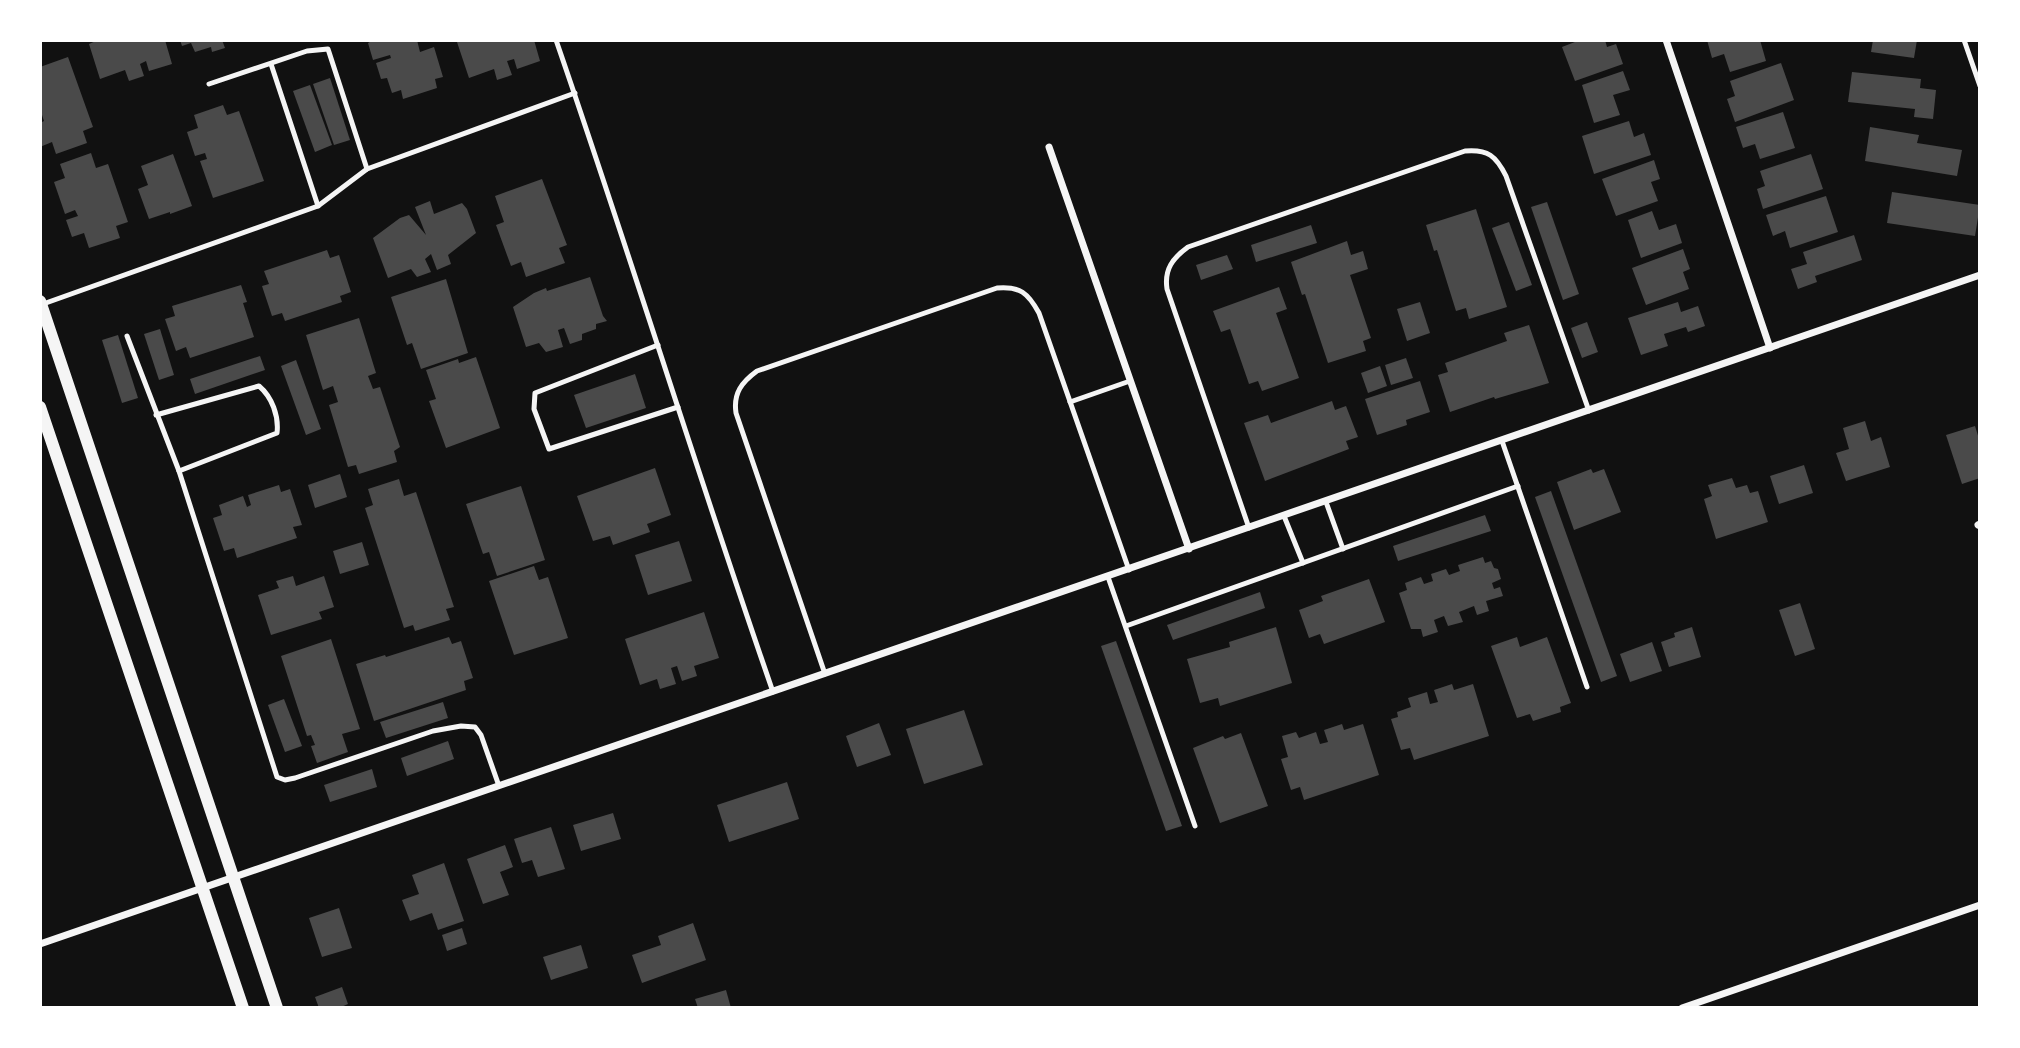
<svg xmlns="http://www.w3.org/2000/svg" width="2020" height="1048" font-family="'DejaVu Sans',sans-serif">
<style>
.building{fill:#4a4a4a}
.lines{fill:none;stroke-linecap:round;stroke-linejoin:round}
.service{stroke:#f5f5f5;stroke-width:5}
.minor{stroke:#f5f5f5;stroke-width:7}
.tertiary{stroke:#f5f5f5;stroke-width:12}
</style>
<rect width="100%" height="100%" fill="#111"/>
<g class="building">
<path d="M98,40H165L172,64L149,71L146,61L140,64L144,76L129,81L125,70L100,79L89,44Z"/>
<path d="M180,40H222L225,48L212,52L211,47L195,52L191,43L182,46Z"/>
<path d="M373,40H417L420,52L434,47L443,77L435,79L437,88L403,99L401,90L392,93L387,78L381,79L376,63L391,58L390,55L373,60L368,43Z"/>
<path d="M462,40H534L540,61L517,69L514,59L507,61L512,75L497,80L494,69L469,78L457,42Z"/>
<path d="M1580,40H1605L1607,47L1616,44L1623,64L1575,81L1562,47Z"/>
<path d="M1707,40H1760L1766,61L1730,72L1724,54L1712,58Z"/>
<path d="M1873,40H1917L1914,58L1871,52Z"/>
<path d="M68,57L93,127L83,131L87,143L56,154L52,142L40,147V123L44,121L42,115H40V67Z"/>
<path d="M1781,63L1794,100L1735,122L1727,99L1735,96L1730,81Z"/>
<path d="M1623,71L1630,90L1613,95L1620,115L1594,123L1582,85Z"/>
<path d="M1852,72L1921,79L1920,88L1936,90L1933,119L1914,117L1915,109L1848,102Z"/>
<path d="M330,78L350,140L334,145L313,84Z"/>
<path d="M310,85L332,145L315,152L293,91Z"/>
<path d="M223,105L227,115L239,111L264,181L213,198L200,161L207,159L205,153L195,156L187,132L198,128L194,115Z"/>
<path d="M1783,112L1795,148L1760,159L1755,144L1743,148L1736,127Z"/>
<path d="M1629,121L1634,137L1644,133L1651,155L1594,174L1582,136Z"/>
<path d="M1870,127L1919,135L1917,143L1962,150L1957,176L1865,161Z"/>
<path d="M91,153L96,168L108,164L128,222L116,226L120,238L89,248L84,233L72,237L66,220L78,216L75,210L65,214L54,182L65,178L60,164Z"/>
<path d="M173,154L192,206L170,214V212L149,219L138,189L148,185L141,166Z"/>
<path d="M1811,154L1823,189L1763,209L1757,189L1765,186L1760,171Z"/>
<path d="M1654,160L1660,179L1651,182L1658,201L1616,216L1602,179Z"/>
<path d="M542,179L567,245L559,248L565,263L526,277L521,262L511,266L496,225L504,222L495,196Z"/>
<path d="M1892,192L1980,205L1975,236L1887,223Z"/>
<path d="M1826,196L1838,232L1790,248L1785,231L1773,236L1766,215Z"/>
<path d="M430,201L434,214L462,203L467,209L476,233L448,255L451,264L437,270L431,254L425,259L431,272L417,277L411,269L388,278L373,238L400,218L409,215L426,235L415,207Z"/>
<path d="M1547,202L1579,294L1563,300L1531,207Z"/>
<path d="M1476,209L1507,307L1469,319L1466,308L1456,311L1437,250L1434,251L1426,225Z"/>
<path d="M1652,211L1659,230L1676,224L1682,243L1641,258L1628,220Z"/>
<path d="M1509,222L1532,285L1516,291L1492,228Z"/>
<path d="M1311,225L1317,243L1256,262L1251,245Z"/>
<path d="M1854,235L1862,260L1815,276L1817,282L1798,289L1791,269L1807,264L1803,252Z"/>
<path d="M1347,241L1351,255L1363,251L1368,269L1350,275L1371,338L1363,341L1366,351L1328,363L1305,294L1302,295L1291,262Z"/>
<path d="M1683,249L1690,269L1683,272L1689,289L1646,305L1632,268Z"/>
<path d="M327,250L330,258L339,255L351,292L340,296L342,302L285,321L282,313L272,316L262,286L269,284L264,271Z"/>
<path d="M1227,255L1233,269L1201,280L1196,265Z"/>
<path d="M590,277L603,316L607,321L596,324V329L582,334V340L570,344L564,328L558,330L563,347L546,352L539,343L526,347L513,307L534,293L546,288L547,291Z"/>
<path d="M446,279L468,353L421,369L412,343L407,345L391,297Z"/>
<path d="M241,285L247,302L243,303L254,337L190,358L186,347L176,351L165,319L175,316L172,306Z"/>
<path d="M1279,287L1287,309L1276,313L1299,378L1262,391L1258,381L1249,384L1230,329L1221,332L1213,311Z"/>
<path d="M1420,302L1430,333L1407,341L1397,309Z"/>
<path d="M1678,302L1681,312L1698,306L1705,326L1688,332L1686,327L1664,334L1668,346L1641,355L1628,318Z"/>
<path d="M359,318L376,373L368,376L373,389L380,387L400,447L394,451L397,462L359,474L356,465L348,467L329,405L338,402L333,386L323,390L306,335Z"/>
<path d="M1587,322L1598,352L1582,358L1571,328Z"/>
<path d="M1529,325L1549,383L1495,399L1494,397L1450,412L1438,375L1448,372L1445,363L1507,341L1504,333Z"/>
<path d="M160,329L174,375L159,380L144,334Z"/>
<path d="M118,335L138,398L122,403L102,340Z"/>
<path d="M260,356L265,370L195,394L190,379Z"/>
<path d="M476,357L500,428L446,448L429,401L436,399L426,370L458,359L459,363Z"/>
<path d="M1406,358L1413,378L1391,385L1385,365Z"/>
<path d="M296,360L321,429L306,435L281,366Z"/>
<path d="M1380,366L1387,386L1368,393L1361,373Z"/>
<path d="M635,374L646,408L586,428L574,395Z"/>
<path d="M1420,381L1430,412L1406,420L1407,425L1377,435L1365,399Z"/>
<path d="M1332,401L1335,410L1346,406L1358,437L1346,441L1349,449L1265,481L1244,423L1268,415L1271,423Z"/>
<path d="M1865,421L1871,441L1881,437L1890,467L1846,481L1836,453L1849,449L1843,428Z"/>
<path d="M1975,426L1980,442V478L1962,484L1946,435Z"/>
<path d="M1804,465L1813,493L1779,504L1770,476Z"/>
<path d="M655,468L671,515L647,524L650,532L613,545L610,536L593,541L577,496Z"/>
<path d="M1591,469L1593,473L1604,469L1621,512L1574,530L1557,482Z"/>
<path d="M340,474L347,497L315,508L308,485Z"/>
<path d="M1732,478L1736,488L1747,485L1750,493L1758,491L1768,522L1716,539L1704,499L1712,496L1708,485Z"/>
<path d="M399,479L404,496L416,492L454,607L446,609L450,620L415,631L413,625L404,628L365,508L373,505L368,489Z"/>
<path d="M279,485L281,492L290,489L302,525L293,527L297,538L237,558L234,548L224,551L213,518L222,515L219,505L243,496L247,507L251,505L248,495Z"/>
<path d="M521,486L545,560L497,576L489,552L483,554L466,504Z"/>
<path d="M1551,491L1617,676L1601,682L1535,497Z"/>
<path d="M1485,515L1491,531L1398,561L1393,546Z"/>
<path d="M679,541L692,581L648,595L635,555Z"/>
<path d="M362,542L369,565L340,574L333,551Z"/>
<path d="M1483,557L1485,563L1491,561L1494,568L1498,569L1501,579L1492,583L1494,589L1500,587L1503,596L1486,601L1489,611L1477,615L1474,606L1459,612L1463,622L1448,626L1444,616L1434,620L1438,632L1423,637L1421,629H1411L1399,593L1407,590L1405,583L1421,577L1424,584L1433,581L1431,574L1446,569L1449,575L1460,571L1458,565Z"/>
<path d="M534,566L539,580L548,577L568,638L514,655L489,581Z"/>
<path d="M293,576L296,586L324,576L334,607L319,612L322,619L271,635L258,595L279,588L276,581Z"/>
<path d="M1369,579L1385,622L1324,644L1320,634L1309,638L1299,610L1323,601L1321,596Z"/>
<path d="M1260,592L1265,608L1173,640L1167,625Z"/>
<path d="M1800,603L1815,649L1795,656L1779,610Z"/>
<path d="M704,612L719,658L694,666L697,676L682,681L677,666L671,668L676,684L660,689L657,679L640,685L625,639Z"/>
<path d="M1276,627L1292,683L1220,706L1218,698L1200,703L1187,659L1230,647L1229,642Z"/>
<path d="M1692,627L1701,657L1669,667L1661,642L1675,637L1674,633Z"/>
<path d="M449,637L452,644L461,641L473,678L464,681L466,690L374,721L356,664L385,655L386,657Z"/>
<path d="M1517,637L1520,647L1547,637L1571,703L1560,707L1561,712L1533,721L1530,714L1517,718L1491,646Z"/>
<path d="M331,639L360,729L342,734L348,752L317,763L311,746L315,745L311,735L307,736L281,656Z"/>
<path d="M1116,641L1182,826L1166,831L1101,646Z"/>
<path d="M1652,642L1662,671L1630,682L1620,654Z"/>
<path d="M1452,684L1454,690L1473,684L1489,736L1414,760L1410,748L1401,750L1391,719L1398,717L1397,712L1411,707L1408,698L1427,692L1430,704L1438,702L1434,690Z"/>
<path d="M284,699L302,746L285,752L268,705Z"/>
<path d="M443,702L448,718L386,738L380,722Z"/>
<path d="M964,710L983,765L924,784L906,729Z"/>
<path d="M879,723L891,755L857,767L846,736Z"/>
<path d="M1342,724L1344,730L1363,724L1379,775L1304,800L1300,787L1291,790L1281,759L1288,757L1282,736L1296,732L1299,738L1316,732L1320,744L1328,742L1324,730Z"/>
<path d="M1241,733L1268,806L1220,823L1193,748L1223,736L1225,739Z"/>
<path d="M448,741L454,759L407,776L401,758Z"/>
<path d="M372,769L377,787L330,802L324,785Z"/>
<path d="M787,782L799,819L729,842L717,805Z"/>
<path d="M613,813L621,839L581,851L573,825Z"/>
<path d="M551,827L565,869L538,877L532,860L522,863L514,839Z"/>
<path d="M505,845L513,867L500,872L509,895L483,904L467,859Z"/>
<path d="M444,863L464,921L438,930L432,913L410,921L402,900L419,894L412,875Z"/>
<path d="M339,908L352,948L322,957L309,918Z"/>
<path d="M693,923L706,960L642,983L632,955L661,945L658,936Z"/>
<path d="M462,928L467,944L447,951L442,935Z"/>
<path d="M581,945L588,968L551,980L543,957Z"/>
<path d="M342,987L348,1004L339,1008H319L315,997Z"/>
<path d="M726,990L731,1008H698L695,999Z"/>
</g>
<g class="lines">
<g class="service">
<path d="M556,40C631,257 698,476 773,692"/>
<path d="M1964,40L1980,86"/>
<path d="M271,64L318,206"/>
<path d="M209,84L307,51L328,49L367,169"/>
<path d="M43,304L318,206L367,169L575,93"/>
<path d="M127,336L179,471L277,777L285,780L295,778L433,731L461,726L475,727L481,735L499,786"/>
<path d="M658,345L535,393L534,409L549,449L678,407"/>
<path d="M1070,402L1130,381"/>
<path d="M156,415L259,386C272,397 279,416 277,433L179,471"/>
<path d="M1502,441L1587,687"/>
<path d="M1326,502L1343,549"/>
<path d="M1284,516L1303,563"/>
<path d="M1249,528L1167,289C1164,269 1173,258 1188,247L1465,151C1488,149 1496,156 1506,176L1589,411"/>
<path d="M1108,577L1195,826"/>
<path d="M1126,626L1518,486"/>
<path d="M825,674L736,413C733,393 742,382 757,371L997,288C1020,286 1028,293 1039,313L1129,570"/>
</g>
<g class="minor">
<path d="M1666,40L1770,348"/>
<path d="M1049,147L1189,549"/>
<path d="M1978,525L1980,524"/>
<path d="M40,944L1980,275"/>
<path d="M1682,1008L1980,905"/>
</g>
<g class="tertiary">
<path d="M40,301L277,1008"/>
<path d="M40,407L243,1008"/>
</g>
</g>
<rect width="2020" height="1048" fill="none" stroke="#ffffff" stroke-width="84"/>
</svg>
